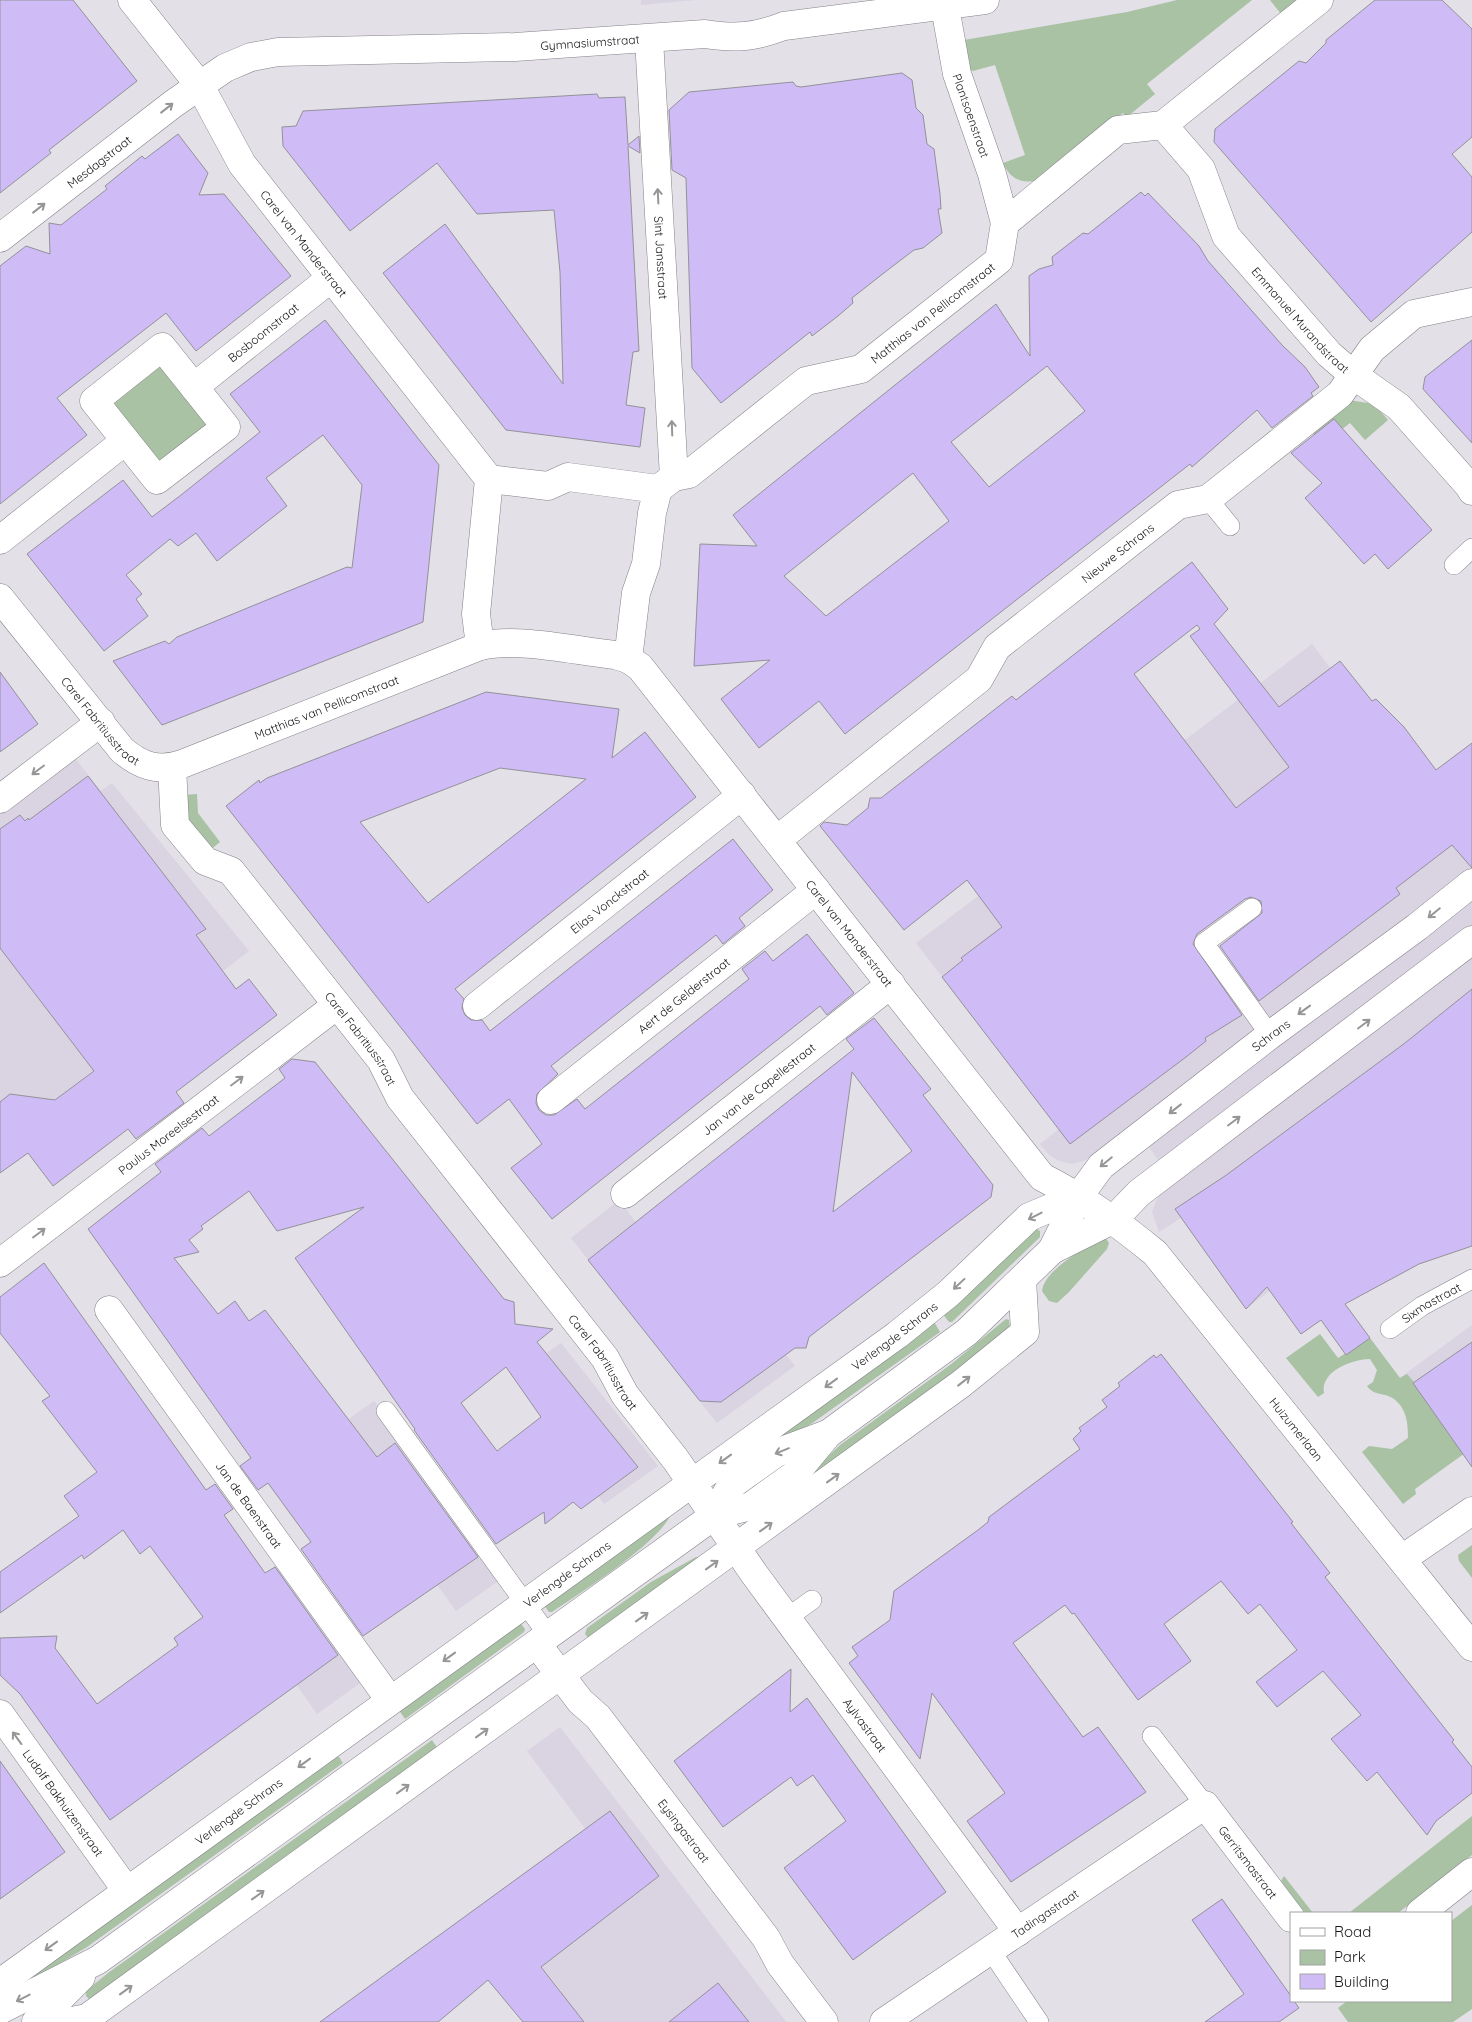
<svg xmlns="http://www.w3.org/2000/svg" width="1472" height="2022" font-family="Quicksand,sans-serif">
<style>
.built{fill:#d9d3e2}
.green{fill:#a8c2a3}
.building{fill:#cfbcf7;stroke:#939198;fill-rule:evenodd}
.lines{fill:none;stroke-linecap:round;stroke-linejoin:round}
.lane-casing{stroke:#848188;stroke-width:20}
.street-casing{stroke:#848188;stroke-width:29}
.secondary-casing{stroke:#848188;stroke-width:29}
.lane{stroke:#fff;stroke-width:19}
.street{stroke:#fff;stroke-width:28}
.secondary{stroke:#fff;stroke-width:28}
.oneway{stroke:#969697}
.labels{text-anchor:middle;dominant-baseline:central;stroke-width:4;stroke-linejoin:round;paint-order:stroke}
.street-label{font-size:12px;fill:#161517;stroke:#fff}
</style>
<rect width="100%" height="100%" fill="#e3e0e8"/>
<g class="built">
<path d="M641,0H695L641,5Z"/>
<path d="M1312,644L1419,783L1472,743V869L1420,911L1093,1158L1072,1164L1059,1161L1048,1154L1040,1144L1059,1129L916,943Z"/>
<path d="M74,757L101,791L112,783L249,951L13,1132L0,1114V814Z"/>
<path d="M1472,897V926L1444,950L1158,1160L1147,1144L1347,994Z"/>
<path d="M1472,955V1245L1419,1264L1395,1277L1391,1270L1270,1291L1246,1309L1181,1218L1159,1232L1152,1212L1159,1194Z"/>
<path d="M619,1200L666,1262L696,1240L795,1366L717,1423L571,1238Z"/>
<path d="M1472,1325V1448L1397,1380Z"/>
<path d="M561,1343L658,1466L604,1504L513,1376Z"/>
<path d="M374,1401L501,1579L456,1611L329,1433Z"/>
<path d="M279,1564L363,1681L317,1714L228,1587L253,1582Z"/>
<path d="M560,1727L784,2019L786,2022H525L562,1992L541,1966L634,1894L527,1751Z"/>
</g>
<g class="green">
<path d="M1177,0H1252L1147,84L1155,94L1127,117L1123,113L1047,176C1028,186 1012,183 1003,163L1025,155L995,65L973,71L970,70L964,40L1127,12Z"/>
<path d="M1270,0H1303L1281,14Z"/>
<path d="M166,364L209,420C199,441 177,460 153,463L110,408C118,387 144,367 166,364Z"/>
<path d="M1349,400L1374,404L1388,420L1365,440L1350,423L1322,445L1311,431Z"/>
<path d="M197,794L198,813L220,842L209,851L183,819V795Z"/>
<path d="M1035,1228L1040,1231V1237L952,1322H949L942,1313Z"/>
<path d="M1105,1237L1109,1243L1107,1249L1069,1292L1057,1303L1049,1301L1042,1291C1044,1270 1087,1246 1105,1237Z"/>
<path d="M1006,1319L1009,1320L1010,1329L983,1355L800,1484L840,1445L950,1365Z"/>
<path d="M933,1320L940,1332L811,1424L786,1437L768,1438Z"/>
<path d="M1320,1334L1338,1358L1370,1338L1400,1378L1407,1374L1472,1448L1415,1489L1416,1494L1403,1504L1362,1452L1369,1446L1392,1449L1408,1438C1408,1424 1407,1409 1394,1399C1385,1392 1375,1397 1367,1386L1373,1382L1377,1370L1370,1359C1353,1359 1320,1371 1324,1393L1318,1397L1286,1358Z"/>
<path d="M670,1516C655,1546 581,1592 552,1612H549L543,1604Z"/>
<path d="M1472,1545V1578L1459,1561L1458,1555Z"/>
<path d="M696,1557L699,1558L589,1639L585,1634L587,1628L651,1582Z"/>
<path d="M519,1621L525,1629L524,1632L405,1719L396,1706Z"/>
<path d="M432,1740L440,1752L91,2001L86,1996V1991L108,1973Z"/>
<path d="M335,1751L343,1763L87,1947L16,1990L13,1984Z"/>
<path d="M1472,1816V1855L1398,1913H1349Z"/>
<path d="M1284,1876L1313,1913H1305L1281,1881Z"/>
<path d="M1472,1905V2009L1453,2022H1348L1338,2008L1347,2001H1451V1921Z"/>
</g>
<g class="building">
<path d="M0,0H73L137,81L49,150L51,153L0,193Z"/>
<path d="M1375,0H1442L1472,29V137L1452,154L1472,177V232L1371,322L1214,142L1215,129L1299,61L1306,63L1326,43V40Z"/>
<path d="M902,73L912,80L916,108L923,115L927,144L934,149L940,194L941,209H938L942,233L923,248L914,250L889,269L852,298L853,303L838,316L812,336L810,332L721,403L692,368L686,178L672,170L669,110L689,92L793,82L796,86L801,87Z"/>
<path d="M597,94L599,98L625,97L628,145L639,136L640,153L628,146L639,351L633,352L626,405L645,408L640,447L506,430L383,273L445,224L563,384L560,272L554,210L477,214L437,163L350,231L283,146L282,127L296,126L303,111Z"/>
<path d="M178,134L208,173L199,195L224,194L291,276L196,351L166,313L112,355L57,398L87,435L0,504V266L26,246L50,254L49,223L61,225L107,189L105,186L142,156L145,159Z"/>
<path d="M1141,192L1145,196L1148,193L1199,246L1208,261L1282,345L1305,367L1319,387L1311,393L1313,396L1272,428L1257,410L1192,467L1190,464L845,734L819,701L759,748L721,699L770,660L694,666L700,544L757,546L733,515L996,304L1030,356L1029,276L1039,269L1053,265L1052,257L1083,233L1088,234ZM1047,366L1085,411L989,487L951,442ZM913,473L949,521L826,616L784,576Z"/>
<path d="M325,320L439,465L423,622L162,725L113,661L165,641L169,644L177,637L347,567L352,568L362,485L323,435L266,478L287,506L217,561L196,533L178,546L170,539L126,575L142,594L136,599L148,616L104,651L27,554L123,480L152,517L181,495L260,432L230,394Z"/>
<path d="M1472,340V443L1423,389L1425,377Z"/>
<path d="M1334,419L1432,530L1388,569L1375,554L1364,564L1305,498L1322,483L1291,453Z"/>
<path d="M1192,562L1228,609L1214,624L1279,707L1340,661L1372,701L1376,699L1404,727L1436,770L1472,743V868L1452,845L1396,888L1400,894L1259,1001L1220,946L1262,913L1261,901L1251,897L1245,899L1197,934L1193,944L1242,1015L1205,1038L1206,1041L1186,1057L1070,1144L942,977L963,960L961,958L1002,927L967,880L904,930L820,826L824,822L847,825L868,808L870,798H881L1012,696L1016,700ZM1197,625L1200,629L1190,636L1289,767L1236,808L1134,674Z"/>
<path d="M0,672L38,724L0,752Z"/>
<path d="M486,692L619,709L612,758L645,732L696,797L455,989L464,999L462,1008L465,1015L471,1020H482L490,1031L733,839L773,890L739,918L745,926L723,944L716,935L551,1066L558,1074L537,1094L536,1103L539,1110L546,1115H554L577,1099L585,1109L749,979L742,969L765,951L773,961L807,934L854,993L827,1015L820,1006L552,1219L511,1168L542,1144L509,1099L477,1124L226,806L259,780L260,783L267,778ZM500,768L586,779L428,903L360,822Z"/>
<path d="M88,776L206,929L196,935L236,989L249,979L277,1015L176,1092L184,1103L136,1139L128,1129L53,1186L28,1153L0,1173V1102L10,1094L55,1100L94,1071L0,948V829L20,815L25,821L28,818L29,820Z"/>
<path d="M1472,989V1246L1419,1264L1345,1304L1370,1338L1346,1355L1321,1320L1301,1334L1267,1287L1246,1309L1175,1209L1225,1176L1405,1043Z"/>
<path d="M874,1018L931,1089L923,1095L993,1185L991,1197L809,1337L806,1348H795L721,1402L700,1401L588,1260L854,1049L846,1039ZM852,1072L912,1151L833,1212Z"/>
<path d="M292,1059L315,1062L504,1299L514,1302L515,1324L553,1329L537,1342L638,1467L581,1509L573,1502L545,1524L544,1512L496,1544L414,1430L415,1429L295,1258L364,1207L277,1231L249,1191L201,1226L203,1229L189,1240L199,1252L174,1258L218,1314L235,1301L249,1321L265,1310L377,1457L395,1443L478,1557L363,1636L301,1549L311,1542L268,1483L258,1490L240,1466L251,1458L88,1229L161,1172L155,1164L202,1128L209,1136L285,1078L279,1069ZM506,1367L541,1417L497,1451L461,1403Z"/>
<path d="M44,1263L206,1490L215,1484L233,1509L224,1515L265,1573L275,1567L338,1655L110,1820L20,1694L0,1675V1638L57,1636L55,1648L97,1704L178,1645L174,1638L203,1617L150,1546L140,1554L123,1530L84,1559L82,1555L0,1613V1572L79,1516L64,1496L97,1472L42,1401L50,1396L0,1333V1297Z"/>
<path d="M1472,1342V1467L1413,1383Z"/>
<path d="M1161,1354L1293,1522L1291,1523L1330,1573L1325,1577L1454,1740L1452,1742L1472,1767V1793L1436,1821L1427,1835L1377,1772L1367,1781L1331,1739L1361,1715L1323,1671L1277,1707L1256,1682L1297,1650L1260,1604L1248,1614L1221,1581L1164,1624L1191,1661L1138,1700L1074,1613L1072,1614L1065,1605L1013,1643L1083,1737L1098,1727L1146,1792L1011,1882L967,1821L1005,1793L932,1693L920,1759L849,1663L858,1656L852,1647L890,1620L894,1591L978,1530L988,1522L989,1517L1080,1449L1073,1439L1081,1431L1079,1428L1107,1407L1102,1400L1120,1386L1118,1383L1154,1355L1156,1358Z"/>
<path d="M791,1669L790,1712L807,1698L946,1892L853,1960L784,1868L846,1821L813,1775L797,1786L791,1777L723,1827L674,1761Z"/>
<path d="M0,1761L65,1852L0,1899Z"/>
<path d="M610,1811L659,1876L541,1967L584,2022H523L488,1980L438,2022H320Z"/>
<path d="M1222,1899L1291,1996V2001H1294L1299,2008L1279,2022H1205L1244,1994L1192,1920Z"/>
<path d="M718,1983L749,2022H669Z"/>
</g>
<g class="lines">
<defs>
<g id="lane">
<path d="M1208,499L1230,526"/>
<path d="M1454,565L1472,548"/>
<path d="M1252,908L1204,943L1270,1035"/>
<path id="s1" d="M1390,1329L1422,1306L1472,1279"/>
<path d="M386,1411L548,1635"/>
<path d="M787,1618L812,1600"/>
<path d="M1152,1736L1205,1805"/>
<path d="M991,1951L1039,2022"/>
</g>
<g id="street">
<path id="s2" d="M132,0L200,86L242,164L489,479L476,614L480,646C519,637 575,651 615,655L628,659L640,667L1042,1177C1085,1199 1117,1222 1155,1253L1472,1647"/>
<path id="s3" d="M945,7L957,74L992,174L1005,223"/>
<path id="s4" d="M649,39L674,477"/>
<path id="s5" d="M1163,125L1201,169L1226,236L1329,354L1352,374L1399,407L1469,486L1472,491"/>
<path id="s6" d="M0,238L173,104L225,68L251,57L278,52L515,47L705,34C736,39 755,37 784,26L985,0"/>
<path d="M162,347L226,427L157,480L94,401Z"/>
<path id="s7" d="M194,387L331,278"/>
<path d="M489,479L548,486L568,477L658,489L652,513L646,564L636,593L628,659"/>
<path id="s8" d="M658,489L674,477L689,474L806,381L861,369L999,260L1005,223L1118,130L1163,125L1319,0"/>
<path d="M0,540L125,441"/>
<path id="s9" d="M0,598L122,750C141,766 158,772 182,764L480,646"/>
<path id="s10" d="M172,767L175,825L205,861L231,871L381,1060L400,1098L605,1358L625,1395L676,1460L755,1575L1018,1932"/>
<path d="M0,799L101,722"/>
<path id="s11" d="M777,840L979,679L997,647L1178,505L1208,499L1340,394L1372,349L1414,314L1472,302"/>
<path id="s12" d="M477,1006L742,795"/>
<path id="s13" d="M551,1100L816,890"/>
<path id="s14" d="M625,1194L891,984"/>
<path id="s15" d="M0,1263L337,1005"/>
<path id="s16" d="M109,1310L390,1700"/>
<path d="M1402,1559L1472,1511"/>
<path id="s17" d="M537,1644L580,1701L598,1717L766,1938L780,1964L824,2022"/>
<path id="s18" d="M0,1714L127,1891"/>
<path d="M1420,1913L1472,1872"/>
<path id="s19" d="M0,1983L897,1335L948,1294L1029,1217L1079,1196"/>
<path d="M67,2022L87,2018L961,1384L1025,1332L1022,1279"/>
<path id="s20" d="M884,2022L1205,1805L1291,1918"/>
</g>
<g id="secondary">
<path id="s21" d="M1052,1250L1079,1196L1101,1166L1270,1035L1417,927L1472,883"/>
<path d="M715,1515L731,1485L776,1453L827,1434"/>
<path d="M0,2010L98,1960L715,1515L751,1506L794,1475L828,1434L967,1332L1052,1250L1114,1219L1139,1193L1472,940"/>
<path d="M36,2022L81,1977"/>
</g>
</defs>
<use href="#lane" class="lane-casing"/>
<use href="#street" class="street-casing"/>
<use href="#secondary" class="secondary-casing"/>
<use href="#lane" class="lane"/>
<use href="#street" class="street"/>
<use href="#secondary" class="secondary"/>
</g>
<defs><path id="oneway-shaft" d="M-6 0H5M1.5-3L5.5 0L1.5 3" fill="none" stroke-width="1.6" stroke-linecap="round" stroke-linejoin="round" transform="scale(1.25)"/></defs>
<g class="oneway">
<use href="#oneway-shaft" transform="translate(167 108) rotate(-38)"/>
<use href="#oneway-shaft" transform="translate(658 196) rotate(-93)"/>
<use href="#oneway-shaft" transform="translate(39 208) rotate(-38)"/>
<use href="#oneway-shaft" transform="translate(672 428) rotate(-92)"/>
<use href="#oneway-shaft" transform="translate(38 770) rotate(143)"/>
<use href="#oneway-shaft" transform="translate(1434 913) rotate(141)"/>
<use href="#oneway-shaft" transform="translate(1304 1010) rotate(144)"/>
<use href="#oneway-shaft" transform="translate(1364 1024) rotate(-37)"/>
<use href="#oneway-shaft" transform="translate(237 1081) rotate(-37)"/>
<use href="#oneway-shaft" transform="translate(1175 1109) rotate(142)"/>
<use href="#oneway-shaft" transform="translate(1234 1121) rotate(-37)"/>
<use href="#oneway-shaft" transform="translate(1106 1162) rotate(141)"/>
<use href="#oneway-shaft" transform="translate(1035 1216) rotate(153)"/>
<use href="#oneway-shaft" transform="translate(39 1233) rotate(-37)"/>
<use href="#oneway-shaft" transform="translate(959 1284) rotate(137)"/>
<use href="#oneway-shaft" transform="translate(964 1381) rotate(-38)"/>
<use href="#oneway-shaft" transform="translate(831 1383) rotate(144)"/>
<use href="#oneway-shaft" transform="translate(782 1451) rotate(158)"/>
<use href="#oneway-shaft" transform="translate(725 1459) rotate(144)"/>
<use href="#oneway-shaft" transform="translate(833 1478) rotate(-36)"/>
<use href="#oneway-shaft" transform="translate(766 1527) rotate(-36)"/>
<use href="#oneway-shaft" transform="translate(712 1565) rotate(-36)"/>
<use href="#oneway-shaft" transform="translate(642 1617) rotate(-36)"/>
<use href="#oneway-shaft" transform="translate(449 1657) rotate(144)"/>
<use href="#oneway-shaft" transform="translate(482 1733) rotate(-36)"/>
<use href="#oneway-shaft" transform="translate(17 1738) rotate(-126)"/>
<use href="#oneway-shaft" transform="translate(304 1763) rotate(144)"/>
<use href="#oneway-shaft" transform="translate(403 1789) rotate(-36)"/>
<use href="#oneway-shaft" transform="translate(258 1895) rotate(-36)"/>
<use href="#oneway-shaft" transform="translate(51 1946) rotate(144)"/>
<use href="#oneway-shaft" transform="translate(126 1990) rotate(-36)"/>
<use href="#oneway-shaft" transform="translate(23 1998) rotate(153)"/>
</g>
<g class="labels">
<g class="street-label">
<text stroke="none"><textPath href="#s6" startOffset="650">Gymnasiumstraat</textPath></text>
<text stroke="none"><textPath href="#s3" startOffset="112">Plantsoenstraat</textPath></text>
<text stroke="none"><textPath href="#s6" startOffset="125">Mesdagstraat</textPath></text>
<text stroke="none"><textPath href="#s2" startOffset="299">Carel van Manderstraat</textPath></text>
<text stroke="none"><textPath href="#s4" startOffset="219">Sint Jansstraat</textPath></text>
<text stroke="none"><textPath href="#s8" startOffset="332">Matthias van Pellicomstraat</textPath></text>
<text stroke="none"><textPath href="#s5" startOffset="242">Emmanuel Murandstraat</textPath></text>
<text stroke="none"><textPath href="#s7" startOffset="88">Bosboomstraat</textPath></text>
<text stroke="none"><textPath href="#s11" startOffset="448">Nieuwe Schrans</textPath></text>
<text stroke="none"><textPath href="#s9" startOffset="415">Matthias van Pellicomstraat</textPath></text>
<text stroke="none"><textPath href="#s9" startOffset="159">Carel Fabritiusstraat</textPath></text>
<text stroke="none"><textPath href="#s12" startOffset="169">Elias Vonckstraat</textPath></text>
<text stroke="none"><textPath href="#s2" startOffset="1269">Carel van Manderstraat</textPath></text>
<text stroke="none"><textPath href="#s13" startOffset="169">Aert de Gelderstraat</textPath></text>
<text stroke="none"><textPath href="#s21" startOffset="312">Schrans</textPath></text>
<text stroke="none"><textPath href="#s10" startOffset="345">Carel Fabritiusstraat</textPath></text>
<text stroke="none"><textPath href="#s14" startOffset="170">Jan van de Capellestraat</textPath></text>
<text stroke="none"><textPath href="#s15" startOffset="212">Paulus Moreelsestraat</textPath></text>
<text stroke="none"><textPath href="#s1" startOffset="49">Sixmastraat</textPath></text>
<text stroke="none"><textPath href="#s19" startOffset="1104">Verlengde Schrans</textPath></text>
<text stroke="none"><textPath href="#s10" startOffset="750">Carel Fabritiusstraat</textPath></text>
<text stroke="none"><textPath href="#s2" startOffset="1942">Huizumerlaan</textPath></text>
<text stroke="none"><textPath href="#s16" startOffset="240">Jan de Baenstraat</textPath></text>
<text stroke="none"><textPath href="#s19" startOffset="699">Verlengde Schrans</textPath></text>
<text stroke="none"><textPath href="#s10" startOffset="1198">Aylvastraat</textPath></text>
<text stroke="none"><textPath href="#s18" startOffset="109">Ludolf Bakhuizenstraat</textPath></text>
<text stroke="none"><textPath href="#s19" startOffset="294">Verlengde Schrans</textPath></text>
<text stroke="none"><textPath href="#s17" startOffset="238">Eysingastraat</textPath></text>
<text stroke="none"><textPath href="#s20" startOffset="459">Gerritsmastraat</textPath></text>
<text stroke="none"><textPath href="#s20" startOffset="194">Tadingastraat</textPath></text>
</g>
</g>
<rect x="1290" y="1912" width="162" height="90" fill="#ffffff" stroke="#a2a1a2"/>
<rect x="1300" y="1928" width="25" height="8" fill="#ffffff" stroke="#a2a1a2"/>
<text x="1334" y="1937" font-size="15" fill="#161517">Road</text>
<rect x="1300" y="1950" width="25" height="15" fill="#a8c2a3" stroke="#a2a1a2"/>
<text x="1334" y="1962" font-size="15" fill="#161517">Park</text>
<rect x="1300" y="1974" width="25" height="15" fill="#cfbcf7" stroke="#a2a1a2"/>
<text x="1334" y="1987" font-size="15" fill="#161517">Building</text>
</svg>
